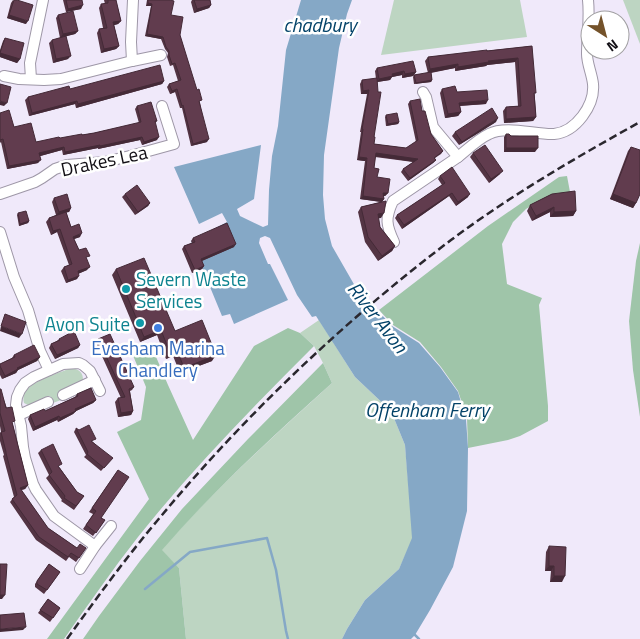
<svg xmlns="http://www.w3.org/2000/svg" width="640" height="639" font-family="'Titillium Web',sans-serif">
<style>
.green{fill:#bdd5c2}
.forest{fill:#9fc5a9}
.water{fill:#85a8c6}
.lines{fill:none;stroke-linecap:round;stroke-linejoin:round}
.stream{stroke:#85a8c6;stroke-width:2.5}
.minor-casing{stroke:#9e97a7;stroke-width:12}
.minor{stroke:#fff;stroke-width:10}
.rail{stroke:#2a272e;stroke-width:2.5;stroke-dasharray:8 4;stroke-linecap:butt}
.wall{fill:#533443}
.shaded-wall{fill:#442a37}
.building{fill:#613c4e;stroke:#442a37}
.culture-dot{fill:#0f9aa8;stroke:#fff;stroke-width:2}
.shop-dot{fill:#3f7fe0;stroke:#fff;stroke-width:2}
.labels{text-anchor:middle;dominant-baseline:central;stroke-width:5;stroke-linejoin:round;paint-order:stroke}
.street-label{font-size:19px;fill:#120f15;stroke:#fff}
.culture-label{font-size:19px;fill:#0d838f;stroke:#fff;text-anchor:start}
.shop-label{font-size:19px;fill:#366cbe;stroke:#fff}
.water-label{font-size:20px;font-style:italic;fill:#034268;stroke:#fff}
</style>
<rect width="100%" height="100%" fill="#f0e9fa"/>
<g class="green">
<path d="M394,0H520L527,37L381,55Z"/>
<path d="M623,0H640V44Z"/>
<path d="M319,320L355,377L391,411L405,445L413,538L399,569L365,600L347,629L342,639H186L179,568L161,550C214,490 273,437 332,383L323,363L314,346L300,333Z"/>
<path d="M71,368C79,369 83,372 83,380L79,383L58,392L61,400L53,403L50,396L31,404L28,405L24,403C23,399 23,396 25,392C31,381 59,373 71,368Z"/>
</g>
<g class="forest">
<path d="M567,176L570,192L541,200L526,209L513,222L502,244L507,284L542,298L539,305L548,406V421L520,436L508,440L468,448L467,418L458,391L441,367L420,342L393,325L379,310L488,226L559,177Z"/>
<path d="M640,243V417L633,370L629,321L636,261Z"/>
<path d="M288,328L300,333L314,346C253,407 192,469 138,537C112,570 88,605 64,639H47L149,499L117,432L141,420L146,387L132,353L151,345L168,385L193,440L254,346Z"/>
<path d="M323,363L332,383C273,436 214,490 162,550L179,568L186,639H83L99,616L140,561L182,509L248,439Z"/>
</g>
<path class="water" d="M301,0H352L347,14L339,48L324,155L323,195L325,219L332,246L355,286L392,326L419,343L440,367L458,392L466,419L468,448L467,511L453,567L430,610L415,635L411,639H342L347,629L365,600L399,569L412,538L405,445L391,411L355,377L316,316L312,317L297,295L270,238L265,236L260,238L259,243L268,264H270L288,300L234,324L230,314L222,316L191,241L227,222L222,213L199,224L174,167L261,145L254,199L237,209L240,216L263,227L268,225L269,190L272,156L278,126L286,50Z"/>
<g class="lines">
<g class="stream">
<path d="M145,589L190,552L267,538L276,570L286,631L288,639"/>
<path d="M413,633L419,639"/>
</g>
<defs>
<g id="minor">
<path d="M132,61L131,42L133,0"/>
<path d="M4,76L19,79L44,80L61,79L132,61L161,55"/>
<path d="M31,79L30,63L43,0"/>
<path d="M423,92L426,97L433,127L458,157C468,149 478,139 489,134C506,125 536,135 554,134C576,132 595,105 593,84C592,74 587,64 587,54C587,36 590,18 588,0"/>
<path d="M0,194L35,182L42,178L55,169L67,165L105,162L134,155L174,144L162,106"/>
<path d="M0,232L14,277L28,310L40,351L49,370"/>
<path d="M394,242C386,225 385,218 393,201L458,157"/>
<path d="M63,395L95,380"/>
<path d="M19,415L48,402"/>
<path d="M95,546L111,526"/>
<path d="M80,569L95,546L54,516L36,490L33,484L25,458L23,447L21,426L16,405L17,397L20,390L25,383L34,377L63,364L79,363L83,365L90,371L100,391"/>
</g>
</defs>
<use href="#minor" class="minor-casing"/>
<use href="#minor" class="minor"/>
<path class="rail" d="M67,639C96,599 125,559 157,521C243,417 344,321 451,240C510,196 575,158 640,122"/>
</g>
<g class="wall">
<path d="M13,0L26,24L7,18L11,3Z"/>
<path d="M63,0H82L81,9L66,12Z"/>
<path d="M104,0H116L121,21L118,24L114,25L119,46L116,49L101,53L97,33L99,29L103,28L99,8L101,4H105Z"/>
<path d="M147,0H170L171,15L180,35L200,103L207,142L191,146L182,108H180L175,92L170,94L167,87L169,84L178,81L173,65L170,66L167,57L168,53L165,49L161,39L145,36L151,6H146Z"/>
<path d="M192,0H210L211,5L209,8L194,13L191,2Z"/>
<path d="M58,15L78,31L75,34L66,36L68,59L53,63L49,43L52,40L60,38L56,18Z"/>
<path d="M5,38L20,59L17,63L0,57V50L3,41Z"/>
<path d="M532,46L536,117L533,121L504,123L503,111L506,107L518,106L515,62L487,65L486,66L455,71V68L431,73L432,80L431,82L414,84L413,77L414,75L428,73L425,61L428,57Z"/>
<path d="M377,68L416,72L413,76L402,78V75L392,77L390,80L377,82L374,137V144L406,148L416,142L408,104L410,101L422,111L431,134L443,151L441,154L435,158L436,160L433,163L408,181L401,172L403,169L413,162L375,157L374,168L377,177L388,193L385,196H383L384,199L382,202L381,218H378L380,227L395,246L392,251L378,261L365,242L358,212L361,207L381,202L360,199L365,161L357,160L361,132H360L367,94H361L360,84L362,80L376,79L375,71Z"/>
<path d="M164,81L162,84L76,108L75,104L29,116L25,100L28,97L70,89Z"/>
<path d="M442,89L486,104L460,106L461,112L458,116L445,118L440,93Z"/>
<path d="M137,106L157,121L155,123L157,140L142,145L140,140L98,149V148L63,155L62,150L40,156L38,163L7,169L1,142L0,143V113L14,127L36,142L94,133L139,123L135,109Z"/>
<path d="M386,115L399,122L398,124L386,126L385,117Z"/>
<path d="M496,122L459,145L452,136L455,132Z"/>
<path d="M506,134L511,136L535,152H504V137Z"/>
<path d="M631,147L636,203L633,208L610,199L628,151Z"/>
<path d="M473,153L500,174L489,183L470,157Z"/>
<path d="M440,176L468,197L456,206L449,196L402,229L395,218L397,215L442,185L438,179Z"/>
<path d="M125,194L150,203L148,206L135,215L122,197Z"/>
<path d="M552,194L576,211L573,216L550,217V212L532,221L527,211L530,205Z"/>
<path d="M54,198L71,208L69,212H66L71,227L80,237L74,239L79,250L87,260V270L78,274L77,279L66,283L61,271L64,267L69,265L57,232L51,235L46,222L49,218L56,215L52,202Z"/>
<path d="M18,213L29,221L28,223L19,226L17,215Z"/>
<path d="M193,238L234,247L202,261L204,266L202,269L192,273L182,249L184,246L192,243L191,241Z"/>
<path d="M116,269L175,331L212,361L180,373L173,356L166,359L157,335L140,342L112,275Z"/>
<path d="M59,339L80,345L78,348L55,359L49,348L51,344L57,341Z"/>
<path d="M98,339L134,387L132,390L130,391L133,411L131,415L118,417L115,402L118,398H121L96,343Z"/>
<path d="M14,355L40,357L37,361L18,370L16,373L2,379L0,375V364L12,358Z"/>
<path d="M0,389L13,425L28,485L25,489L21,490L48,528L77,548H86L76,562L69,557L66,561L36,540L10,502L14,497L3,456L4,455L0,441V433L1,432L0,426Z"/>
<path d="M77,394L96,400L93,403L76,411L73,414L58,422L57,420L33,431L28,419L30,415L45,411L75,397Z"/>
<path d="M76,428L93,442L110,461L101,471L84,457L86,455L74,432Z"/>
<path d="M41,450L60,468L77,492L84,496L74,510L61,501L62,500L46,478L49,475L38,453Z"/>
<path d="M118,470L101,518L105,520L93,536L83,529L93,514L89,512Z"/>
<path d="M549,546L562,582H550L551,571H545L546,552Z"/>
<path d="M49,564L60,572L44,594L35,587V584Z"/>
<path d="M48,599L60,608L50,622L38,613Z"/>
</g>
<g class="shaded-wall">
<path d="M148,3L152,4L151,6H146Z"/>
<path d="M83,5L81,9L66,12L68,9Z"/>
<path d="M211,5L209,8L194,13L197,9Z"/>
<path d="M9,15L28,21L26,24L7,18Z"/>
<path d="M121,21L118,24L111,26L113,22Z"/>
<path d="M78,31L75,34L60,38L63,34Z"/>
<path d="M147,34L163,37L161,39L145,36Z"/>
<path d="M119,46L116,49L101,53L104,49Z"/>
<path d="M0,53L20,59L17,63L0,57Z"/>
<path d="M71,56L68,59L53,63L56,59Z"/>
<path d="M518,58L515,62L487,65L486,66L455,71L458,67L488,61Z"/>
<path d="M458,64L455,68L428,73L430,69Z"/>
<path d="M404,71L402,75L392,77L390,80L377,82L379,79L392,74Z"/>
<path d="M416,72L413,76L402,78L405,74Z"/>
<path d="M432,80L431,82L414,84L416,83Z"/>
<path d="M164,81L162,84L76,108L78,104Z"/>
<path d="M177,89L175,92L170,94L172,91Z"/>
<path d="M369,90L367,94H361L363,91Z"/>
<path d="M488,100L486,104L456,106L459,103Z"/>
<path d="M0,101L7,103L4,106L0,105Z"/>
<path d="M77,101L75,104L29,116L32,113Z"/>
<path d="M461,112L458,116L445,118L448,114Z"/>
<path d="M536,117L533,121L504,123L506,119Z"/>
<path d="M498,118L496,122L459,145L462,142Z"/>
<path d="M399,122L398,124L386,126L388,124Z"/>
<path d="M142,137L140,140L98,149L100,146Z"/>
<path d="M159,137L157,140L142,145L144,142Z"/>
<path d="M209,139L207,142L191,146L193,144Z"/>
<path d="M100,145L98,148L63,155L65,152Z"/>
<path d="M64,147L62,150L37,157L39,153Z"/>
<path d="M506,148H538L535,152H504Z"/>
<path d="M376,153L418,159L415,162L374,156Z"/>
<path d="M359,157L367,158L365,161L357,160Z"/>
<path d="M41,160L38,163L7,169L9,166Z"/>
<path d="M436,160L433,163L408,181L410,178Z"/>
<path d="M503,171L500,174L489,183L491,179Z"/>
<path d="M383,193H388L385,196H381Z"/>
<path d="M452,193L449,196L402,229L404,225Z"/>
<path d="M470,194L468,197L456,206L458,202Z"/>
<path d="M613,194L636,203L633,208L610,199Z"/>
<path d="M363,196L384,199L382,202L360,199Z"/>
<path d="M150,203L148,206L135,215L138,212Z"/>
<path d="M554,207L550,212L532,221L536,216Z"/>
<path d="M71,208L69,212L56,215L59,212Z"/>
<path d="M576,211L573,216L550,217L554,212Z"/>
<path d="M384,213L381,218L374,219L378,214Z"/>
<path d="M29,221L28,223L19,226L20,224Z"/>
<path d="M60,229L57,232L51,235L53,231Z"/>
<path d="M82,233L80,237L71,240L73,237Z"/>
<path d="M236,244L234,247L199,262L201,259Z"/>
<path d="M395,246L392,251L378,261L382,256Z"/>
<path d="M204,266L202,269L192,273L195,270Z"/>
<path d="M90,267L87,270L75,275L78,271Z"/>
<path d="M79,276L77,279L66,283L68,280Z"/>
<path d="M1,326L22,334L19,338L0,331Z"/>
<path d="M161,330L157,335L140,342L144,337Z"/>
<path d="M80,345L78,348L55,359L57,355Z"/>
<path d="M177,350L173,356L166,359L170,353Z"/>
<path d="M216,355L212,361L180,373L184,368Z"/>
<path d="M40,357L37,361L18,370L16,373L2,379L5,376L17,368Z"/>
<path d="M96,400L93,403L76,411L73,414L58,422L60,418L75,409Z"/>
<path d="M133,411L131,415L118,417L121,413Z"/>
<path d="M59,416L57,420L33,431L35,427Z"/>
<path d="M28,485L25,489L17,491L20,488Z"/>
<path d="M549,566H554L551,571H545Z"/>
<path d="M554,576H565L562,582H550Z"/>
<path d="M0,595H5L2,599H0Z"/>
<path d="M26,627L23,630L0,632V629Z"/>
</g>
<g class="building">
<path d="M14,0H17L33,5L28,21L9,15Z"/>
<path d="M66,0H82L83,5L68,9Z"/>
<path d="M108,0H116L121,21L113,22L119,46L104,49L99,29L107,28L101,4L108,3Z"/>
<path d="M148,0H170L174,1L171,15L183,17L180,35L197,90L199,89L202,100L199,101L209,139L193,144L183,105L182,106L177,89L172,91L169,84L181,80L175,63L172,64L169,55V51L166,47L163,37L147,34L152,4L148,3Z"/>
<path d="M194,0H210L211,5L197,9Z"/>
<path d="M73,11L78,31L63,34L58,15Z"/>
<path d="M66,36L71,56L56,59L52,40Z"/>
<path d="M5,38L24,43L20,59L0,53Z"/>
<path d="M532,46L536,93H534L536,117L506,119V107L521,106L518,58L488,61L489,62L458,67V64L430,69L428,57L487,50V51Z"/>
<path d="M413,61L416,72L405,74L404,71L392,74L393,76L379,79L377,68Z"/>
<path d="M160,65L164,81L78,104L77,101L32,113L28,97L69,86L70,89Z"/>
<path d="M431,72L432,80L416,83L414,75Z"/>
<path d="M377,78L378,92H381L374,137H375L374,144L406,148L418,140L410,101L420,99L422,111H425L431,134L443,151L434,158L436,160L410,178L403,169L418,159L376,153L374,168L379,169L377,177L390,179L388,193H383L384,199L363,196L367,158L359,157L363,129H362L369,90L363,91L362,80Z"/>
<path d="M0,84L11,87L7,103L0,101Z"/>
<path d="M455,86L457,92L487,90L488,100L459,103L461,112L448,114L442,89Z"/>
<path d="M151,102L157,121H155L159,137L144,142L142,137L100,146V145L65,152L64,147L39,153L41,160L9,166L3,139L0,140V113L9,110L14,127L31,123L36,142L59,137L60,138L82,134V135L94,133L141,122L137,106Z"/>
<path d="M492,108L498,118L462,142L455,132Z"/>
<path d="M397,113L399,122L388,124L386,115Z"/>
<path d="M506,134H509L511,136H538V148H506Z"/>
<path d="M485,145L503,171L491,179L473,153Z"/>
<path d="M631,147L640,150V194L636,203L613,194Z"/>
<path d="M452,167L470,194L458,202L452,193L404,225L397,215L445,183L440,176Z"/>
<path d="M137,185L150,203L138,212L125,194Z"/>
<path d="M575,191L576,211L554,212V207L536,216L530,205L552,194Z"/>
<path d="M67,194L71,208L59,212L54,198Z"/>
<path d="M386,201L384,213L378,214L380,227L395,246L382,256L368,237L361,207Z"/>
<path d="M26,211L29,221L20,224L18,213Z"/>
<path d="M66,212L71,227L79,224L82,233L73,237L79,250L86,248L90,256L86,257L90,267L78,271L79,276L68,280L64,267L72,264L60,229L53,231L49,218Z"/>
<path d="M227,223L236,244L201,259L204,266L195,270L184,246L195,242L193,238Z"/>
<path d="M144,258L175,331L202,320L216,355L184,368L177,350L170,353L161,330L144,337L116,269Z"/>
<path d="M5,314L26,322L22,334L1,326Z"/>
<path d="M74,331L80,345L57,355L51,344L60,340L59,339Z"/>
<path d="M110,334L134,387L129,389L133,411L121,413L118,398L125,397L98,339Z"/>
<path d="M34,345L40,357L17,368L18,369L5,376L0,366V364L15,357L14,355Z"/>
<path d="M91,388L96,400L75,409L76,411L60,418L59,416L35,427L30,415L44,409L45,411L78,396L77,394Z"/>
<path d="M0,389H1L6,408L12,407L15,421L12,422L28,485L20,488L48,528L77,548L80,544L86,548L79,558L71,553L68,557L39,537L12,499L17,495L6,453V452L1,432L5,431L0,413Z"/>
<path d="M89,425L96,439L91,441L113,458L104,468L87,454L88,452L76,428L79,430Z"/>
<path d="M53,444L62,464L58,466L77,492L84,496L76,506L64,498L65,496L49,475L52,472L41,450Z"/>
<path d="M118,470L129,477L101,518L105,520L96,533L86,525L96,511L92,508Z"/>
<path d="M549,546L566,547L565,576H554V566H549Z"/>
<path d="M0,564H7L5,595H0Z"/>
<path d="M49,564L60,572L47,590L37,584V581Z"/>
<path d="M48,599L60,608L53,618L40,610Z"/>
<path d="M24,613L26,627L0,629V615Z"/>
</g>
<g class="culture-dot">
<circle cx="126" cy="289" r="5"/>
<circle cx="140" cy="323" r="5"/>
</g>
<circle class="shop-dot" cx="158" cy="328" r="5"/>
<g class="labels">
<g class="street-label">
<text transform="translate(104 160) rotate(-12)">Drakes Lea</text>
</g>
<g class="culture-label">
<text x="136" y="278">Severn Waste<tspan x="136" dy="22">Services</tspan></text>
<text x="130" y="323" text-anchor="end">Avon Suite</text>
</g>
<g class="shop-label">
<text x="158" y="347">Evesham Marina<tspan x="158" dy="22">Chandlery</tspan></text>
</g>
<g class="water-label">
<text x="320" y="24">chadbury</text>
<text transform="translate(378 317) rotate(52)">River Avon</text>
<text x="427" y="409">Offenham Ferry</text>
</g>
</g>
<g transform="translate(605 35) rotate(144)"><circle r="24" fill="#ffffff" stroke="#a09fa1"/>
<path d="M0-4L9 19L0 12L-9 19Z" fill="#74522a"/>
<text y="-8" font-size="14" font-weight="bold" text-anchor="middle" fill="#120f15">N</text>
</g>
</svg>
